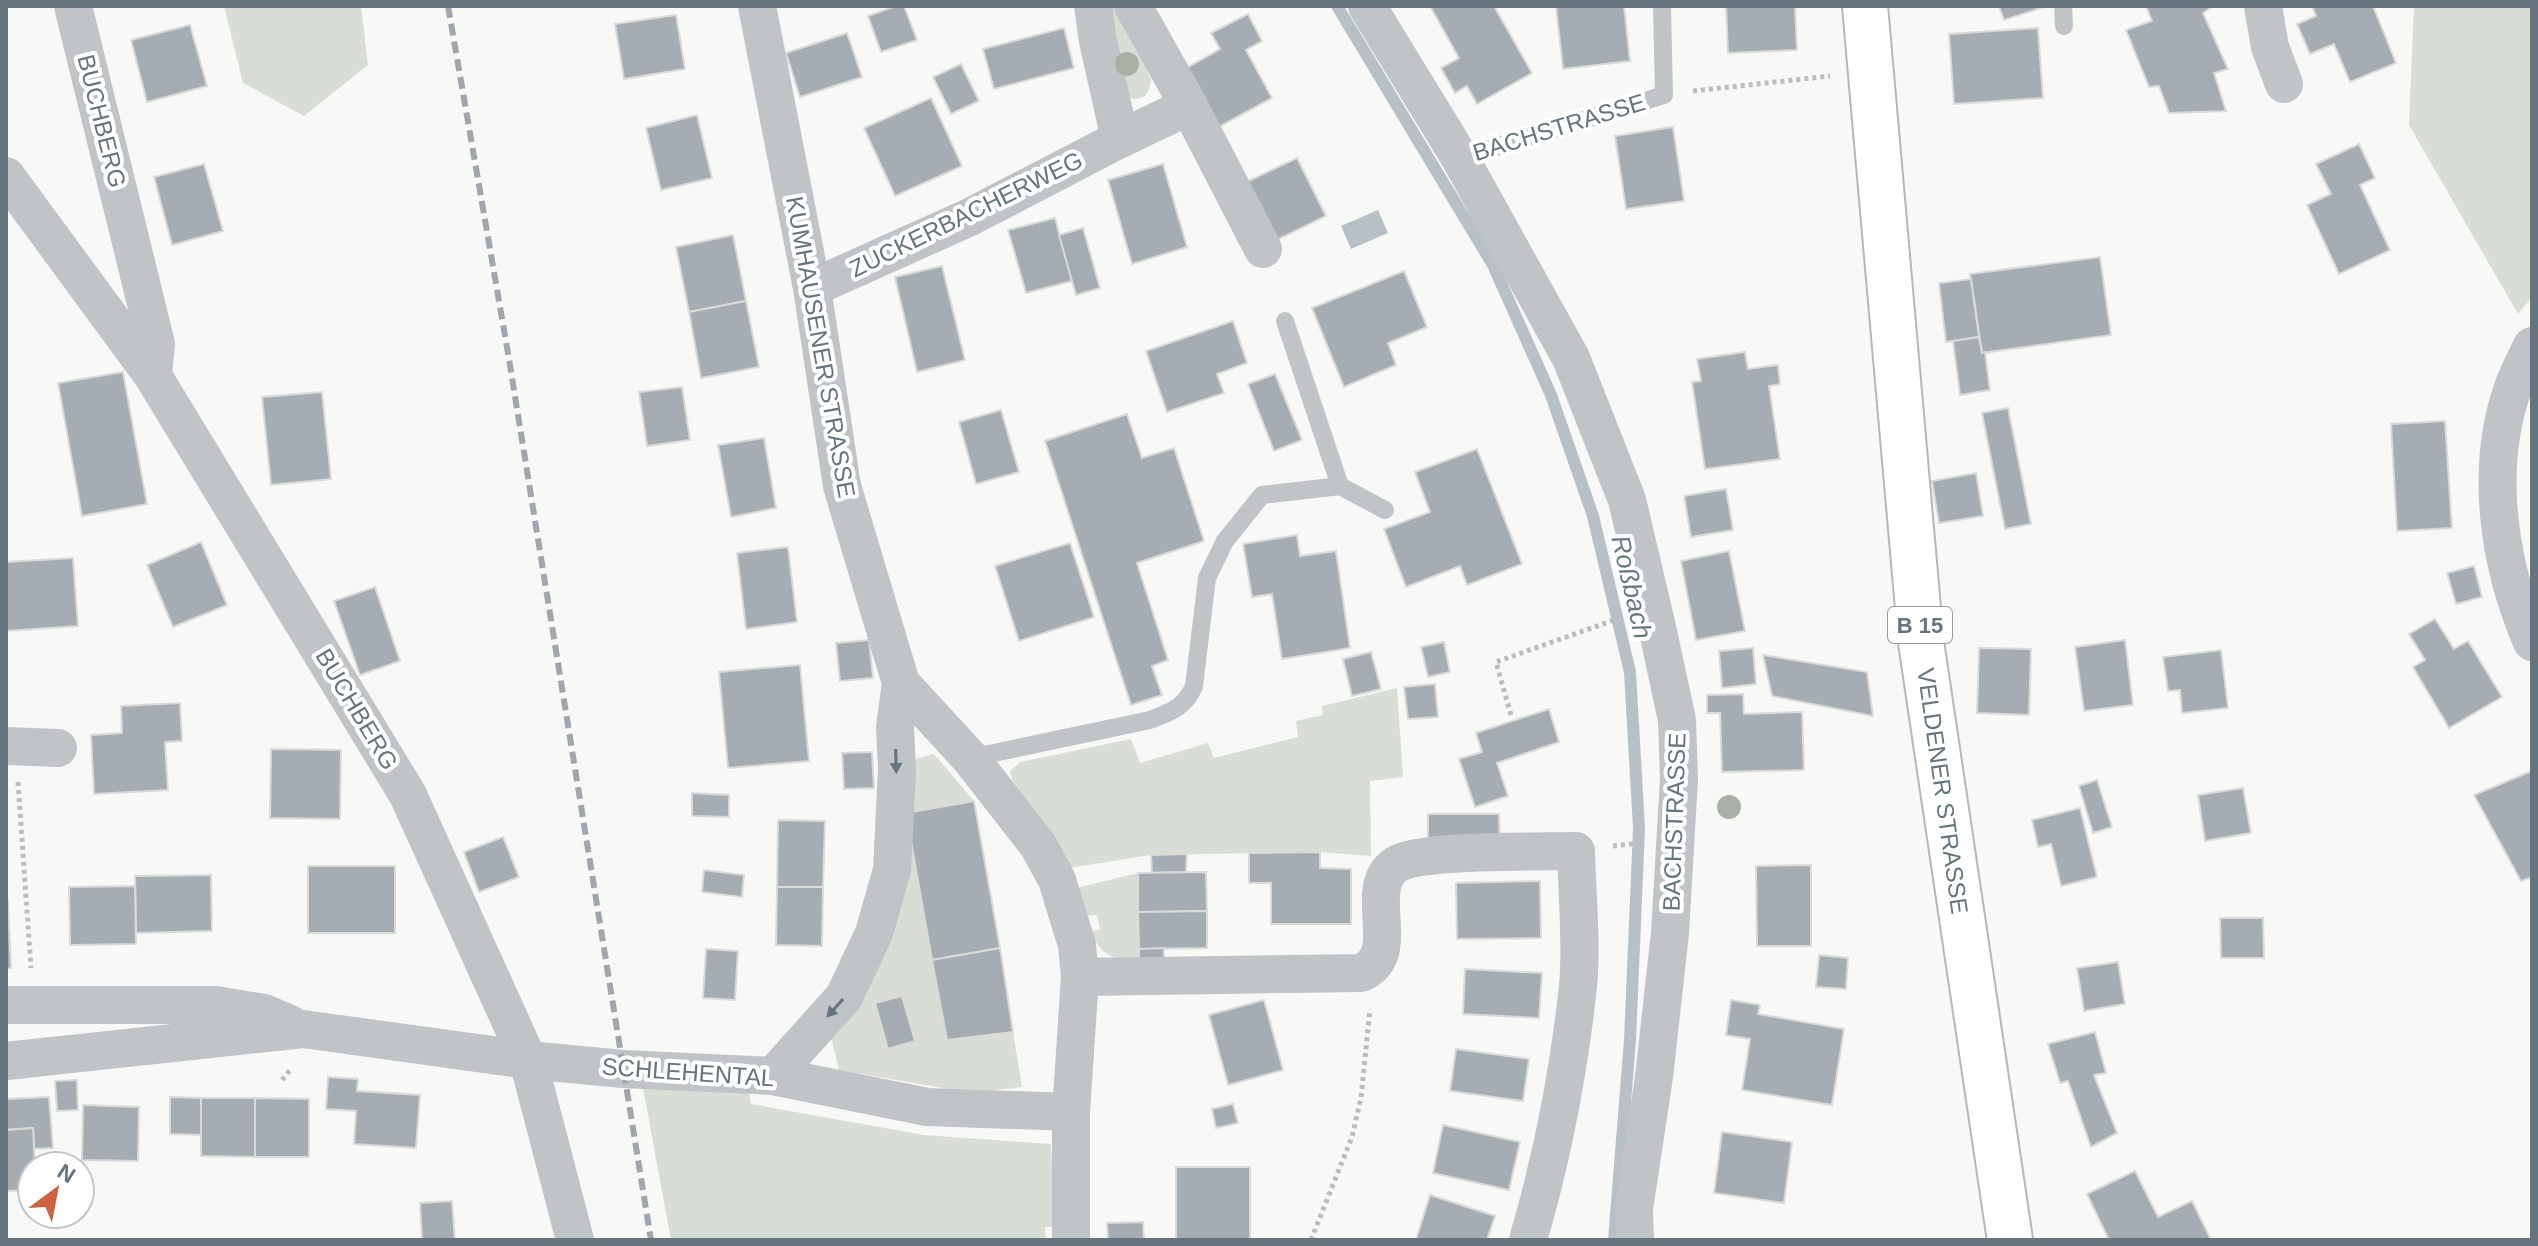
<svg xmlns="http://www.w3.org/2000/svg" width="2538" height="1246" font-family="Arial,sans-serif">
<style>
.green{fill:#d8ddd6}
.water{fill:#b7c1c5}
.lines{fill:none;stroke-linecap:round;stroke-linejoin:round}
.stream{stroke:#b7c1c5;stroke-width:12}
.building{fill:#a6adb2;stroke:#dadad8;stroke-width:2}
.primary-casing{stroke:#b4b8bb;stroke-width:48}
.path{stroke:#babdbf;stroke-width:5;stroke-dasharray:4 4;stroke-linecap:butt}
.lane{stroke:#c0c4c7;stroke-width:18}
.street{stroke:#c0c4c7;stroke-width:38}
.primary{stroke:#fff;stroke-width:44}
.rail{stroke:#a0a6ab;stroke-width:6;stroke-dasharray:12 6;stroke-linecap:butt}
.tree{fill:#a9b0a6}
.oneway{fill:#66747d}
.labels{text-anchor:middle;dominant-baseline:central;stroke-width:8;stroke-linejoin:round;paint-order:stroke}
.shield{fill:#fff;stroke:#949ea4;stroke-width:2}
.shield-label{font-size:22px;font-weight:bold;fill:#66747d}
.street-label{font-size:24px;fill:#66747d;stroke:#fff}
.water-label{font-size:26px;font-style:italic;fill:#67787f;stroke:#fff}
</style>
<rect width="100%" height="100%" fill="#f8f8f6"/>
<g class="green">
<path d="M224,6H361L368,65L304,116L243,83Z"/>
<path d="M1102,6H1117L1151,79C1150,94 1144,101 1129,98Z"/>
<path d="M2414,6H2532V297L2518,314L2409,125Z"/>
<path d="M1397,688L1403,777L1370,781L1371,856L1320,852L1151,855L1069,868L1012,780L1010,771L1020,762L1131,739L1140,763L1208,743L1214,758L1298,737L1296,721L1323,715L1322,706Z"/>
<path d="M934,754L974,801L907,813L946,1039L1013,1032L1022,1087L988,1091H960L839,1070L830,1033L905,762Z"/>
<path d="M1138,873L1139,949L1164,948V962C1136,961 1100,966 1092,931L1100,929L1097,915L1087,916L1077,888Z"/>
<path d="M643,1088L749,1090L751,1104L924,1135L1051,1144L1055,1227H1045L1046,1240H671Z"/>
</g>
<path class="water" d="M1378,210L1388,233L1351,249L1341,226Z"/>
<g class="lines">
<path class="stream" d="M1337,6L1493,265L1551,395L1593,516L1630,672L1639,828L1630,1040L1614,1240"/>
</g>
<g class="building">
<path d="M896,6H904L917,40L881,52L868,16Z"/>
<path d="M1430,6H1494L1532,73L1477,104L1467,86L1455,93L1441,68L1459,58Z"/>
<path d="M1556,6H1624L1630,61L1563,69Z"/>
<path d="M1726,6H1795L1797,50L1728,53Z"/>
<path d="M1999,6H2047L2004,20Z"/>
<path d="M2146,6H2213L2203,13L2228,69L2214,73L2226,111L2169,113L2159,86L2149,87L2126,30L2152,21Z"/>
<path d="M2312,6H2373L2396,63L2350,82L2334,44L2310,54L2297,24L2316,16Z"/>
<path d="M1248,14L1262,41L1246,50L1272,98L1215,129L1183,70L1220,49L1211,33Z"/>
<path d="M676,15L685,69L624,79L615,24Z"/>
<path d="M190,25L207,86L147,102L131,40Z"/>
<path d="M1064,28L1074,68L994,89L983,49Z"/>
<path d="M2038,28L2043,98L1954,104L1949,34Z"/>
<path d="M847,33L862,77L800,97L786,53Z"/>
<path d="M961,64L979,101L951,114L933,77Z"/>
<path d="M931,98L962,166L895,196L864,128Z"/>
<path d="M697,115L712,178L661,190L646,128Z"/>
<path d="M1673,127L1684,201L1626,209L1615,136Z"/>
<path d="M2359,144L2375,178L2360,185L2390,250L2339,274L2307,205L2331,194L2316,164Z"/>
<path d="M1297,158L1326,216L1266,245L1238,186Z"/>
<path d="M204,164L223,231L172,245L154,177Z"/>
<path d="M1163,164L1187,247L1132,264L1108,180Z"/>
<path d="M1055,218L1072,281L1026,293L1008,230Z"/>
<path d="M1083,228L1100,288L1076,295L1059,235Z"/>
<path d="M733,235L746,301L689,312L676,247Z"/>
<path d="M2100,257L2111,335L1982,353L1970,274Z"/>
<path d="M942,266L965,360L917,372L895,277Z"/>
<path d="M1404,271L1427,327L1388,343L1396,365L1344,387L1312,308Z"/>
<path d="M1971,279L1979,337L1946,342L1939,283Z"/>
<path d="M746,301L759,367L701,378L689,312Z"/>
<path d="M1233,321L1247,363L1217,374L1224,393L1167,412L1146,351Z"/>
<path d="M1979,337L1982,353L1985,352L1990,390L1960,395L1953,341Z"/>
<path d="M1745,352L1748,369L1778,365L1780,384L1769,386L1780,459L1705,469L1692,382L1701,381L1697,359Z"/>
<path d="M123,372L147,504L82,516L58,383Z"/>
<path d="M1275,374L1302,440L1274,451L1248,384Z"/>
<path d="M682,387L690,440L647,446L639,392Z"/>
<path d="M322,392L331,479L271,485L262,397Z"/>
<path d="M2008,408L2031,524L2005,529L1982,413Z"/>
<path d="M1001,410L1019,472L976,484L959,422Z"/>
<path d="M1127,414L1142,458L1174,448L1204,541L1137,563L1168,660L1152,666L1162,695L1131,705L1045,441Z"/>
<path d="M2445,421L2452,528L2397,531L2391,424Z"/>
<path d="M764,438L776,508L731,517L718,445Z"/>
<path d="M1477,449L1522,564L1467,585L1460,566L1406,587L1384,529L1430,512L1415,472Z"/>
<path d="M1976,473L1983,516L1939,523L1932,481Z"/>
<path d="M1726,489L1733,530L1691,537L1684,496Z"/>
<path d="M1297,535L1300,556L1336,551L1350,648L1282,659L1272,594L1252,597L1243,544Z"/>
<path d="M201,542L227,605L173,627L147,565Z"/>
<path d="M1070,543L1094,617L1019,641L995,566Z"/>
<path d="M788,547L797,622L746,629L737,553Z"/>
<path d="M1729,551L1745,631L1696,640L1681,561Z"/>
<path d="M73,558L78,626L6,631V562Z"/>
<path d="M2474,566L2482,597L2456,604L2447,573Z"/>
<path d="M375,587L400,661L360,675L334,601Z"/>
<path d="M2435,619L2454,649L2468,641L2502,697L2449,728L2413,667L2425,660L2409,634Z"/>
<path d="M869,640L873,678L840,681L836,643Z"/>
<path d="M2125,640L2133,705L2084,711L2075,647Z"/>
<path d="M1444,642L1450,672L1428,677L1421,647Z"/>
<path d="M1753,648L1756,684L1722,688L1719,651Z"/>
<path d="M1979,648L2031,649L2029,715L1977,713Z"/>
<path d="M2221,650L2228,708L2182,713L2180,690L2168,691L2163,657Z"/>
<path d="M1371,652L1381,689L1352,696L1343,659Z"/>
<path d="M1763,655L1867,672L1873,716L1772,696Z"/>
<path d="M800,665L809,761L728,768L719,672Z"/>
<path d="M1435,684L1438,717L1408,719L1404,687Z"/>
<path d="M1743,694L1744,714L1802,712L1804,770L1722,772L1720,713H1707V695Z"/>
<path d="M180,703L182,741L165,742L168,790L94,794L91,735L122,733L121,706Z"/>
<path d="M1549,709L1559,742L1497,763L1508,796L1475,807L1459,759L1482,752L1476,733Z"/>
<path d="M271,749L341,750L340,819L270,818Z"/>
<path d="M872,752L874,788L844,789L842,753Z"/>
<path d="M2532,771V877L2521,881L2474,795Z"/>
<path d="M2097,780L2112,827L2093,833L2079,786Z"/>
<path d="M2243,788L2251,833L2205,841L2198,795Z"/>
<path d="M692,793L729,795V817L692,816Z"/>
<path d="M974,801L1000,948L932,960L906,813Z"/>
<path d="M2080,808L2097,877L2061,886L2051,844L2038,847L2032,820Z"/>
<path d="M1428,814H1499L1500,846L1428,847Z"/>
<path d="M778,820L825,821L823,887H777Z"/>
<path d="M503,837L519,877L479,892L464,852Z"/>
<path d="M1320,852V868L1351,869V924H1271V883H1249V853Z"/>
<path d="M1187,854L1186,872L1152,873L1151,855Z"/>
<path d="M1811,865V946H1757L1756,866Z"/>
<rect x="308" y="866" width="87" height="67"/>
<path d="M704,870L744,875L742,897L702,892Z"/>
<path d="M1206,872L1207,911L1138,912V873Z"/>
<path d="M211,875L212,931L136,933L135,876Z"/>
<path d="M1540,881L1541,938L1457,939L1456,883Z"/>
<path d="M135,886L136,944L70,945L69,887Z"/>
<path d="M777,887H823L822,946L776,945Z"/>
<path d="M6,901H8L11,968L6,969Z"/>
<path d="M1207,911V948L1139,949L1138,912Z"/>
<path d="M2220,918H2263L2264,958H2221Z"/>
<path d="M1000,948L1013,1032L947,1040L932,960Z"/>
<path d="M1164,948V962L1139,963V949Z"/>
<path d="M706,949L738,951L735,1000L703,998Z"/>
<path d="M1819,955L1848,958L1846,989L1816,987Z"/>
<path d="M2118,962L2125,1004L2084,1011L2077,968Z"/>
<path d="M1465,969L1542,973L1539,1018L1463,1014Z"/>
<path d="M902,996L915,1041L888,1049L875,1003Z"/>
<path d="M1264,1000L1283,1070L1228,1085L1209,1015Z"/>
<path d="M1731,1000L1760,1005L1758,1014L1844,1029L1832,1105L1742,1090L1750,1039L1726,1035Z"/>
<path d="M2095,1032L2106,1073L2094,1075L2117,1133L2091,1147L2068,1081L2060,1083L2048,1044Z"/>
<path d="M1456,1049L1529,1059L1523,1101L1450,1091Z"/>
<path d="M328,1077L358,1079L357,1091L420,1095L416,1148L354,1144L356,1111L326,1109Z"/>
<path d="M77,1080L78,1110L57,1111L55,1081Z"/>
<path d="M49,1097L53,1148L34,1149L33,1128L6,1130V1099Z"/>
<path d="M170,1097L201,1098V1135L170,1134Z"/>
<path d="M201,1098H255V1157L201,1156Z"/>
<path d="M255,1098L309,1099V1157H255Z"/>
<path d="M1233,1104L1238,1123L1216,1128L1212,1109Z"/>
<path d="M83,1105L139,1107L138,1161L82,1160Z"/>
<path d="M1443,1125L1520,1142L1509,1190L1433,1173Z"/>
<path d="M33,1128L35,1166H32V1190L6,1191V1130Z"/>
<path d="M1722,1132L1792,1142L1784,1203L1714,1193Z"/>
<rect x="1176" y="1167" width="74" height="73"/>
<path d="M2135,1171L2158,1217L2192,1201L2211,1240H2109L2087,1194Z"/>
<path d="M1430,1195L1495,1216L1487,1240H1416Z"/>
<path d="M452,1201L455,1240H422L420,1203Z"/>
<path d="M1143,1222L1144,1240H1108L1107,1223Z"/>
</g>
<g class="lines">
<defs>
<path id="primary" d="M1865,6L1921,642L2010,1240"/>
</defs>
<use href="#primary" class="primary-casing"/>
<g class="path">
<path d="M1693,91L1830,76"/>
<path d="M1511,715L1496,662L1617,619"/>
<path d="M18,782L31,968"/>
<path d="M1613,846L1639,843"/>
<path d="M282,1080L290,1070"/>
<path d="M1311,1240L1352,1137L1361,1098L1370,1009"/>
</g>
<g class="lane">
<path d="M2063,6L2064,26"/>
<path d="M1460,158L1664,95L1662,6"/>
<path d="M1285,321L1340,486"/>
<path d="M970,758L1150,720C1170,712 1185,708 1194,686L1207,578L1225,541L1262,495L1340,486L1385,510"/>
</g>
<g class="street">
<path d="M73,6L156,344L153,376"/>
<path d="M757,6L812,288L842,486L901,683L970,758L1038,845L1057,880L1077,945L1080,977L1071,1112V1240"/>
<path d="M1133,6L1189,106L1263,249"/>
<path d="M1367,6L1460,158L1571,358L1627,500L1657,627L1677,720L1679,779L1670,933L1654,1077L1634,1209L1635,1240"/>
<path d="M2263,6L2270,47L2284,84"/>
<path d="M1120,139L1189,106"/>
<path d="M6,176L153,376L408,795L528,1060L575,1240"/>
<path d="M812,288L970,217L1120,139L1098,41L1093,6"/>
<path d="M2532,346C2526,358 2519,371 2514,385C2484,467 2498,563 2532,642"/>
<path d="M6,746L58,748"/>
<path d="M1080,977L1361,973C1406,954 1359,888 1397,864C1422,849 1541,852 1576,851C1577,894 1582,944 1578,986C1569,1071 1552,1158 1528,1240"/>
<path d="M6,1005H216L264,1013L290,1024"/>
<path d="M6,1061L303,1029L528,1060L623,1069L773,1076L927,1107L1071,1112"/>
<path d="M773,1076L844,997L874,933L892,870L897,769L895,727L901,683"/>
</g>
<use href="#primary" class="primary"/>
<path class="rail" d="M448,6L508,353L651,1240"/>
</g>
<g class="tree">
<circle cx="1127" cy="64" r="12"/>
<circle cx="1729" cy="807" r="12"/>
</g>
<defs><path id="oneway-solid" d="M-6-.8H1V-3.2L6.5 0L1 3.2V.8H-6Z" transform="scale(2)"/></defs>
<g class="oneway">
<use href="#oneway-solid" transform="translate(896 761) rotate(88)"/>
<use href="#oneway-solid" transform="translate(835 1008) rotate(132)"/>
</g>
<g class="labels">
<rect class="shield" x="1888" y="607" width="64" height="36" rx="6"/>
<g class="shield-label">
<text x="1920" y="625">B 15</text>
</g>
<g class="street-label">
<text transform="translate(102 121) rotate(76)">BUCHBERG</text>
<text transform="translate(1559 127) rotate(-17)">BACHSTRASSE</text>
<text transform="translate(966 214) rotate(-26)">ZUCKERBACHERWEG</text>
<text transform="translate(821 347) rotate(80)">KUMHAUSENER STRASSE</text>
<text transform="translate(357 709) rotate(59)">BUCHBERG</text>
<text transform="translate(1943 791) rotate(82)">VELDENER STRASSE</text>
<text transform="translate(1674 822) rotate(-88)">BACHSTRASSE</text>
<text transform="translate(688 1072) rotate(4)">SCHLEHENTAL</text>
</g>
<g class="water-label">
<text transform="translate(1632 587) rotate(77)">Roßbach</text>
</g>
</g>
<rect width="2538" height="1246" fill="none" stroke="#66747d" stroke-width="16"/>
<g transform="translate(56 1190) rotate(32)"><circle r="38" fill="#ffffff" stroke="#c2c7cb" stroke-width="2"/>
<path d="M0-6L14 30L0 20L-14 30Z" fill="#cd6241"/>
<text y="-12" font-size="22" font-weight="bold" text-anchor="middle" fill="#66747d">N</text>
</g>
</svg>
